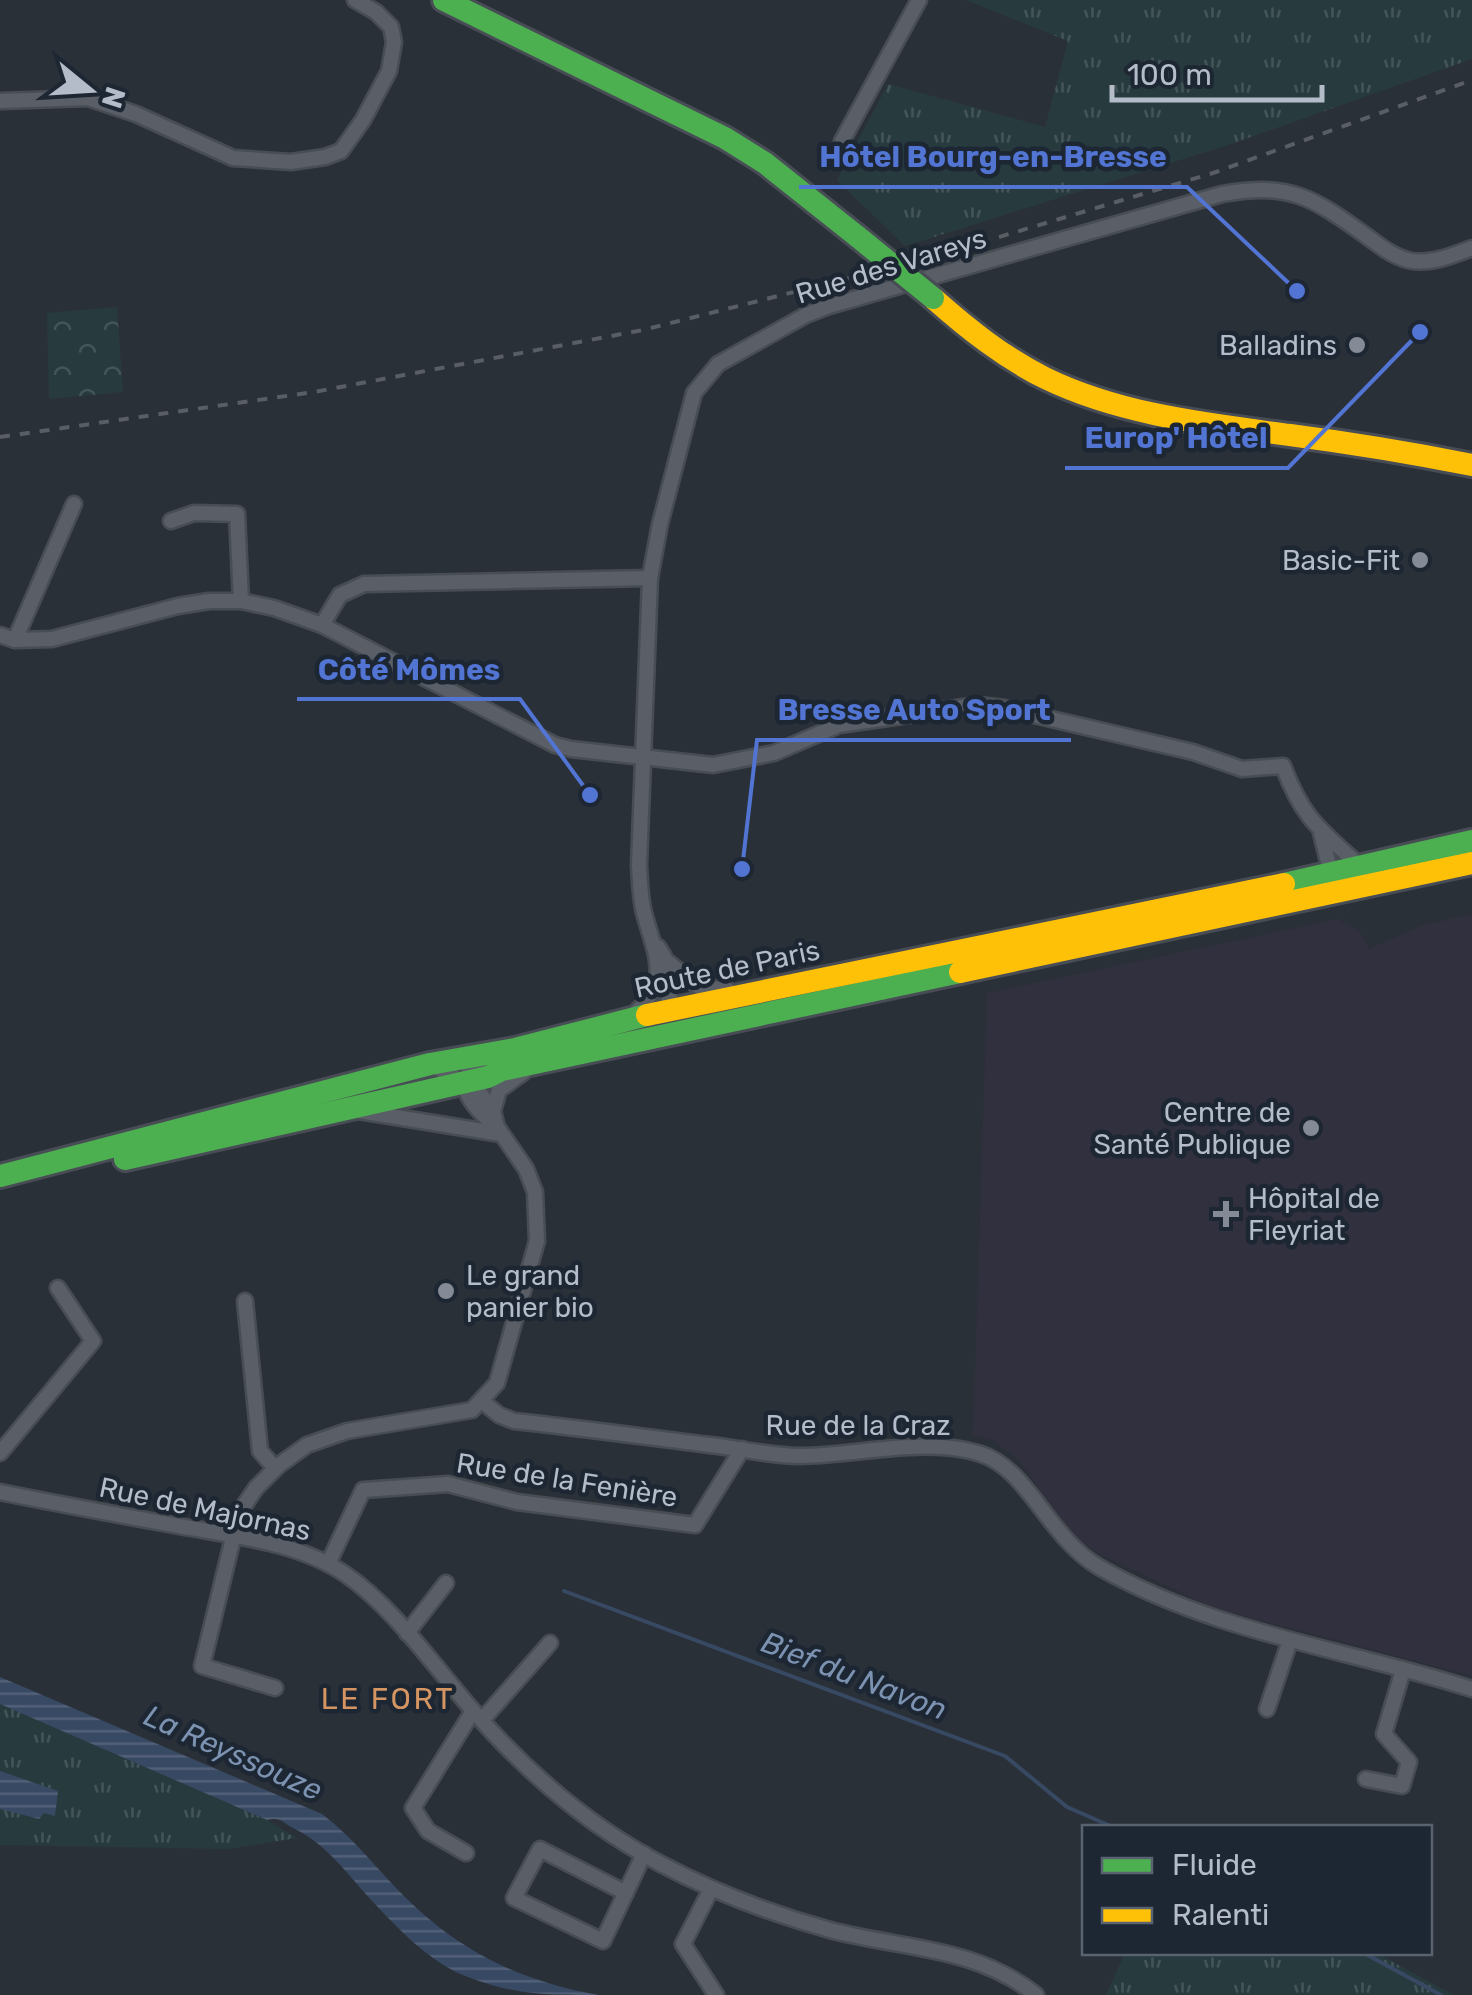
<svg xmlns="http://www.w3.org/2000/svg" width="1472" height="1995" font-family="Rubik,sans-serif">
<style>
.medical{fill:#31303e}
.grass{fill:url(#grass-tufts)}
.forest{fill:url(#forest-crowns)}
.water{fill:url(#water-rules)}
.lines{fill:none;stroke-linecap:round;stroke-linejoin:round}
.stream{stroke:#384963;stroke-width:4}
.street-casing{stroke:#484c53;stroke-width:19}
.fast-casing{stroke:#484c55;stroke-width:28}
.slow-casing{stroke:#484c55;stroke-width:28}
.street{stroke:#5a5e66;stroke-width:14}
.fast{stroke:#4caf50;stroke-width:22}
.slow{stroke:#ffc107;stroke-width:22}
.rail{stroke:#595d64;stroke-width:4;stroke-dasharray:10 10;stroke-linecap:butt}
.fast-bridge-casing{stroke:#484c55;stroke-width:28;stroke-linecap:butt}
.fast-bridge{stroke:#4caf50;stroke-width:22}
.poi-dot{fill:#848b96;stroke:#1d2633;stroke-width:4}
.labels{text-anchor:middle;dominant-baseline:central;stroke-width:9;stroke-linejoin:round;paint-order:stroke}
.street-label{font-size:28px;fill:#b4bcc9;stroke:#1d2633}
.poi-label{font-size:28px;fill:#b4bcc9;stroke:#1d2633;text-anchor:end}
.water-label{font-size:30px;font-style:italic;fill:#7c92b1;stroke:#1d2633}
.neighbourhood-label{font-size:30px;letter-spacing:2.5px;fill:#d59563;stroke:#1d2633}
.leader{fill:none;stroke:#5274d3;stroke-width:4}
.callout-dot{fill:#5274d3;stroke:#1d2633;stroke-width:4}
.callout-label{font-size:30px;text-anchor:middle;font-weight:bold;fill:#5274d3;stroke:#1d2633;stroke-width:9;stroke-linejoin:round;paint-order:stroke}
</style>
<defs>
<pattern id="grass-tufts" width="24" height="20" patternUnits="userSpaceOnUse" patternTransform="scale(2.5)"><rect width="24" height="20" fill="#273a3e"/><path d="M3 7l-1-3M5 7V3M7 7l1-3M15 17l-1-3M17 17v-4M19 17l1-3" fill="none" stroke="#445559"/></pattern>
<pattern id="forest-crowns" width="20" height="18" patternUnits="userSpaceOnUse" patternTransform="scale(2.5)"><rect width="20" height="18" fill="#273a3e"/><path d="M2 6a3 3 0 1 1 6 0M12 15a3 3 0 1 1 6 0" fill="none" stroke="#445559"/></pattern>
<pattern id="water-rules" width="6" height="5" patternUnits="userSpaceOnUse" patternTransform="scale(2.5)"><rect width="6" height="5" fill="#384963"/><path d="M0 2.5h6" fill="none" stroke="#526178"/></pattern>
</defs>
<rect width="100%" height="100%" fill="#2a3038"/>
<path class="medical" d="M1472,914V1676L1217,1609L1097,1553L1067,1531L1019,1460L994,1441L973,1435L987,993L1338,919L1359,931L1369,949L1424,925Z"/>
<g class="grass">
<path d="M966,0H1472V59L1231,144L905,246L837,180L888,84L1045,127L1068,41Z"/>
<path d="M0,1704L267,1820L297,1838L228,1849L0,1845Z"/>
<path d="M1125,1953H1376L1454,1995H1106Z"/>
</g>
<path class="forest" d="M117,307L123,392L49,399L47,313Z"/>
<g class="water">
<path d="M0,1677L322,1814C351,1836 373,1864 398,1890C455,1949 518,1981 599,1995C542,1995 511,1995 458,1973C427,1958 399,1930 376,1905C348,1876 330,1846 293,1828C281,1822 282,1817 267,1820L0,1704Z"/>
<path d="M0,1771L58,1791L55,1816L44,1813L39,1819L0,1809Z"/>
</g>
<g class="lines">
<g class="stream">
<path d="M564,1591L1005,1756L1067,1807L1115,1828"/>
<path d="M1362,1952L1441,1995"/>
</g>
<defs>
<g id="street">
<path d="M0,101L88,98L136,114L233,158L291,162L325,157L341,151L363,120L389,71L394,42L391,27L376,12L355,0"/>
<path d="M842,141L919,0"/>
<path d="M171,521L194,513L237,514L241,601"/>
<path d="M322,625L340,595L364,584L650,578"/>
<path d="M0,635L15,640L52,639L178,606L209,601H241L274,608L322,625L555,745L571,749L713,765L774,753L839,725L978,705L1004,708L1193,752L1242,769L1283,766C1304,821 1320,829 1361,867"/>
<path d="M15,640L74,504"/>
<path d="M1321,833L1331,874"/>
<path d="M658,947C674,970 676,990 662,1015"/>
<path d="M669,963L699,987L728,990"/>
<path d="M632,1016C672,980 656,957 644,913C640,897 640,881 639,865L650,578L660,524L694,393L718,364L806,315L829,306L1222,194C1289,182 1312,197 1365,235C1379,245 1394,258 1412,261C1432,264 1454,255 1472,248"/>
<path d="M492,1060C441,1073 473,1108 497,1127"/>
<path d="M431,1065L476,1088L493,1111"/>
<path d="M359,1111L501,1134"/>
<path d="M245,1301L260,1451L275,1468"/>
<path d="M483,1402L499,1415L514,1421C580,1428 645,1437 710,1445C739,1448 770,1456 800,1456C856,1456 927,1436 981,1454C1028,1469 1049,1538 1099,1567C1214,1633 1348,1649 1472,1689"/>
<path d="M0,1453L93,1341L58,1288"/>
<path d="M0,1492C60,1504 119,1515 179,1526C233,1536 298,1542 345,1574C391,1605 432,1663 469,1706C523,1769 587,1825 661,1864C714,1892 772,1914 830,1930C902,1949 975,1946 1036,1995"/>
<path d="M328,1564L363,1490L448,1484L517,1502L695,1525L742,1449"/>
<path d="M407,1633L446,1583"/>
<path d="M275,1688L202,1666L239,1513L256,1488L279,1465L307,1445L347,1431L472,1410L497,1383L537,1241L535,1192L526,1169L497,1127L493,1111L499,1090L524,1072"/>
<path d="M1267,1709L1290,1640"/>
<path d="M482,1720L550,1643"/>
<path d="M1366,1779L1402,1786L1409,1762L1384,1734L1403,1670"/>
<path d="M466,1853L428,1831L413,1808L473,1711"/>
<path d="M711,1889L683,1944L716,1995"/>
<path d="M626,1893L540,1849L514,1898L603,1941L644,1854"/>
</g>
<g id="fast">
<path d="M444,0L725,138L765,163L858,237"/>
<path d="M1284,884L1472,841"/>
<path d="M125,1159L488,1077L502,1070L960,972"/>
<path d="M0,1176L430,1064L515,1049L647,1015"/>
</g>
<g id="slow">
<path d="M933,298C968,329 1003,357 1045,378C1121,415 1208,424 1290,435C1351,443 1412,453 1472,465"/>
<path d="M960,972L1472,863"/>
<path d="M647,1015L1284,884"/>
</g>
</defs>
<use href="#street" class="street-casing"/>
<use href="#fast" class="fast-casing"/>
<use href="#slow" class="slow-casing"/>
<use href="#street" class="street"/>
<use href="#fast" class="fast"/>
<use href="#slow" class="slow"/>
<path class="rail" d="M0,437L314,392L643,330L929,258L1213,173L1472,80"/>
<defs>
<path id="fast-bridge" d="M858,237L933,298"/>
</defs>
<use href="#fast-bridge" class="fast-bridge-casing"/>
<use href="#fast-bridge" class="fast-bridge"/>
</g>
<g class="poi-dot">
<circle cx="1357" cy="345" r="10"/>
<circle cx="1420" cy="560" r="10"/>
<circle cx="1311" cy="1128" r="10"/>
<path d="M1221 1199h10v10h10v10h-10v10h-10v-10h-10v-10h10z"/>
<circle cx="446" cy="1291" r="10"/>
</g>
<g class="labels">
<g class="street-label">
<text transform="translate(891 266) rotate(-17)">Rue des Vareys</text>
<text transform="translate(727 969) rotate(-12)">Route de Paris</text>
<text x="858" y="1425">Rue de la Craz</text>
<text transform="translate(567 1480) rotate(9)">Rue de la Fenière</text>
<text transform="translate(205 1509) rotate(12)">Rue de Majornas</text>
</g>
<g class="poi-label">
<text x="1337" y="345">Balladins</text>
<text x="1400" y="560">Basic-Fit</text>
<text x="1291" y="1112">Centre de<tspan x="1291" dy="32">Santé Publique</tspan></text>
<text x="1248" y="1198" text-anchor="start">Hôpital de<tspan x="1248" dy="32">Fleyriat</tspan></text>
<text x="466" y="1275" text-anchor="start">Le grand<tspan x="466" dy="32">panier bio</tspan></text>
</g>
<g class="water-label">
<text transform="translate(854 1676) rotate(21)">Bief du Navon</text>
<text transform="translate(233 1753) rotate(24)">La Reyssouze</text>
</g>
<g class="neighbourhood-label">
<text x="388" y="1699">LE FORT</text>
</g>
</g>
<path class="leader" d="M1297 291L1187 187H799M1420 332L1288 468H1065M590 795L520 699H297M742 869L757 740H1071"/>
<g class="callout-dot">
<circle cx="1297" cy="291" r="10"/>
<circle cx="1420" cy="332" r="10"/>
<circle cx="590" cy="795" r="10"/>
<circle cx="742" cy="869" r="10"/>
</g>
<g class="callout-label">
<text x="993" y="167">Hôtel Bourg-en-Bresse</text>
<text x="1176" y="448">Europ' Hôtel</text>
<text x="409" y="680">Côté Mômes</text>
<text x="914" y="720">Bresse Auto Sport</text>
</g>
<rect x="1082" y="1825" width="350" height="130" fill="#1d2633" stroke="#59626f" stroke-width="2.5"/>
<rect x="1102" y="1858" width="50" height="15" fill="#4caf50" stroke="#59626f" stroke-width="2.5"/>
<text x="1172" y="1875" font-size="30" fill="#b4bcc9">Fluide</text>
<rect x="1102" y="1908" width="50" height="15" fill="#ffc107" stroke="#59626f" stroke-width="2.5"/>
<text x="1172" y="1925" font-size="30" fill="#b4bcc9">Ralenti</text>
<g transform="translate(90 90) rotate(108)" stroke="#1d2633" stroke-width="8" paint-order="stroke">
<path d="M0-8L18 38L0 25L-18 38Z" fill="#b4bcc9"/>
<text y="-15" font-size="28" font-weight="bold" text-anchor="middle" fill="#b4bcc9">N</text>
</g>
<path d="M1112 85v15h210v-15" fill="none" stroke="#b4bcc9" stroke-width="5"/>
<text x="1127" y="85" font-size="30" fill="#b4bcc9" stroke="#1d2633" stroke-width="8" paint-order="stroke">100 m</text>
</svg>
